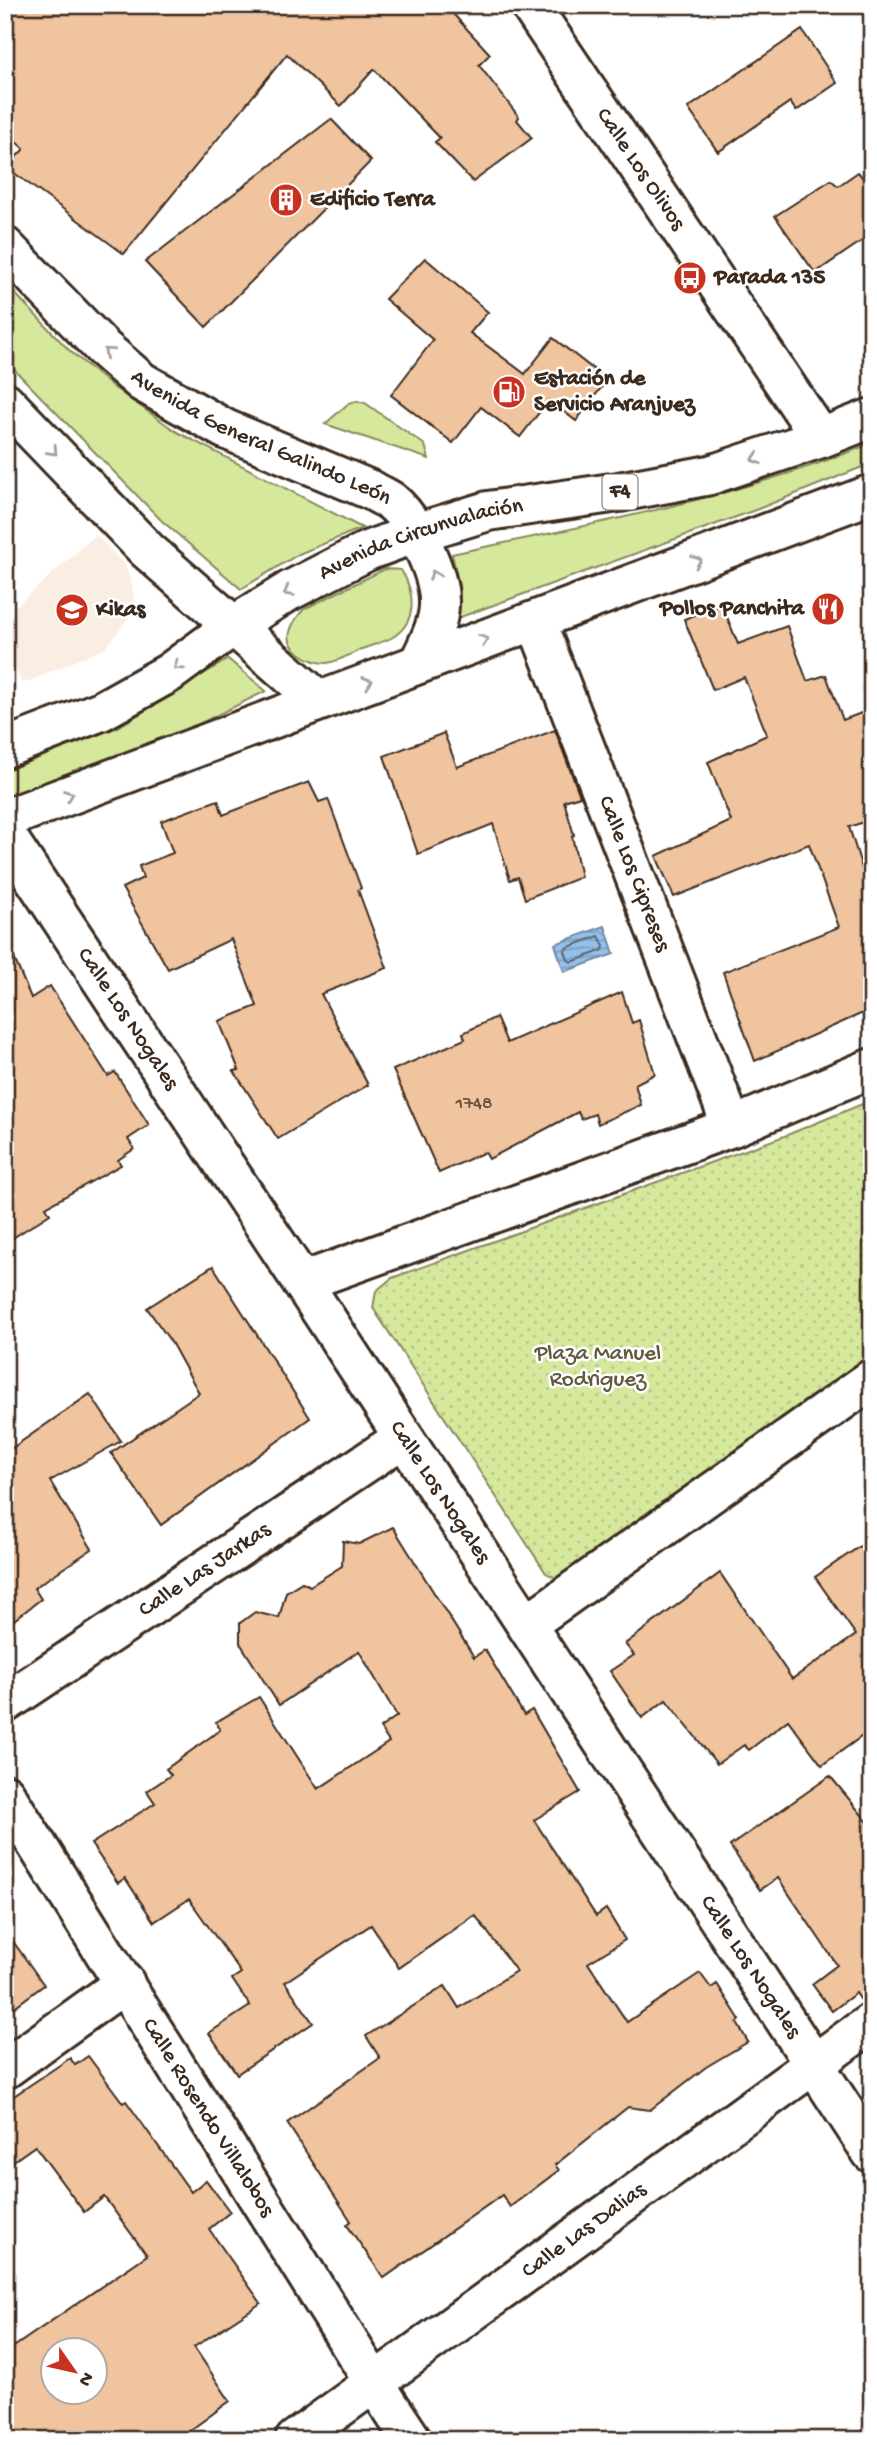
<svg xmlns="http://www.w3.org/2000/svg" width="877" height="2445" font-family="'Gochi Hand',sans-serif">
<style>
.built{fill:#faede2}
.green{fill:#d5e89c;stroke:#88895d;stroke-width:2}
.park{fill:url(#park-dots);stroke:#88895d;stroke-width:2}
.water{fill:url(#water-rules);stroke:#70859b;stroke-width:2}
.lines{fill:none;stroke-linecap:round;stroke-linejoin:round}
.shore{stroke:#5e6671;stroke-width:2}
.building{fill:#f0c49f;stroke:#3b2a1e;stroke-width:2;fill-rule:evenodd}
.minor-casing{stroke:#3b2a1e;stroke-width:44}
.major-casing{stroke:#3b2a1e;stroke-width:44}
.highway-casing{stroke:#3b2a1e;stroke-width:44}
.minor{stroke:#fff;stroke-width:38}
.major{stroke:#fff;stroke-width:38}
.highway{stroke:#fff;stroke-width:38}
.oneway{stroke:#a79f9a}
.labels{text-anchor:middle;dominant-baseline:central;stroke-width:5;stroke-linejoin:round;paint-order:stroke}
.number-label{font-size:19px;fill:#68503e}
.shield{fill:#fff;stroke:#766a62;stroke-width:2}
.shield-label{font-size:21px;font-weight:bold;fill:#3b2a1e}
.street-label{font-size:23px;fill:#3b2a1e;stroke:#fff}
.poi-label{font-size:23px;font-weight:bold;fill:#3b2a1e;stroke:#fff;text-anchor:start}
.park-label{font-size:23px;fill:#625a3e;stroke:#fff}
</style>
<defs>
<pattern id="park-dots" width="8" height="8" patternUnits="userSpaceOnUse" patternTransform="scale(1.75)"><rect width="8" height="8" fill="#d5e89c"/><path d="M2 2h.1M6 6h.1" fill="none" stroke="#b8c786" stroke-width="1.8" stroke-linecap="round"/></pattern>
<pattern id="water-rules" width="6" height="5" patternUnits="userSpaceOnUse" patternTransform="scale(1.75)"><rect width="6" height="5" fill="#93c1ee"/><path d="M0 2.5h6" fill="none" stroke="#799dc0"/></pattern>
</defs>
<rect width="100%" height="100%" fill="#fff"/>
<filter id="ink" filterUnits="userSpaceOnUse"><feTurbulence type="fractalNoise" baseFrequency=".0143" numOctaves="2"/><feDisplacementMap in="SourceGraphic" scale="14" xChannelSelector="R" yChannelSelector="G"/><feConvolveMatrix kernelMatrix="1 2 1 2 8 2 1 2 1" color-interpolation-filters="sRGB"/></filter>
<g filter="url(#ink)">
<path class="built" d="M96,535L123,563L131,580L135,604L127,620L105,648L22,684L5,643V616Z"/>
<g class="green">
<path d="M5,283L70,351L113,387L177,432L362,528L299,554L241,589L161,520L5,360Z"/>
<path d="M357,401L365,403L425,445L429,459L325,424L349,403Z"/>
<path d="M872,443V463L758,509L455,619L460,591L452,554C593,524 738,498 872,443Z"/>
<path d="M385,569L401,570C415,592 418,621 393,637C384,642 372,645 362,649C352,653 338,662 327,663C312,664 285,649 290,632C292,623 298,616 304,609Z"/>
<path d="M228,659L266,691L201,723L5,798V771L118,727Z"/>
</g>
<path class="park" d="M872,1100V1360L579,1571C566,1579 560,1581 546,1573L373,1308L376,1291L392,1278L787,1135Z"/>
<path class="water" d="M605,926L614,954L564,972L555,944Z"/>
<g class="lines">
<path class="shore" d="M599,936L604,946L603,950L572,962L568,960L565,951L566,948Z"/>
</g>
<g class="building">
<path d="M5,5H445L490,54L479,65L519,117L517,120L532,138L473,182L435,142L440,138L374,69L341,106L287,54L124,254L6,167L24,149L5,132Z"/>
<path d="M802,30L837,83L796,111L790,102L718,152L688,108Z"/>
<path d="M331,119L371,161L206,327L145,262Z"/>
<path d="M858,172L872,189V234L815,273L775,216L831,180L838,186Z"/>
<path d="M425,258L488,312L470,333L525,374L553,338L607,380L576,421L549,400L520,437L481,407L453,443L391,395L433,340L385,299Z"/>
<path d="M722,605L738,644L787,626L807,681L826,675L843,720L872,709V819L849,827L872,899V1009L755,1061L723,972L839,927L809,844L674,897L656,856L731,821L708,762L767,735L744,677L713,690L684,619Z"/>
<path d="M555,730L580,796L564,801L574,835L572,836L581,877L525,899L518,877L510,880L493,824L418,854L384,756L444,733L457,767Z"/>
<path d="M309,782L319,802L328,799L361,888L358,890L387,968L321,994L368,1085L278,1139L234,1071L239,1070L219,1021L257,1006L231,939L168,969L122,888L143,878L139,866L173,853L161,821L218,800L223,815Z"/>
<path d="M5,937L31,998L50,986L108,1076L115,1072L149,1125L128,1139L134,1149L118,1160L121,1165L46,1207L50,1214L5,1243Z"/>
<path d="M622,992L632,1023L639,1020L655,1074L635,1084L641,1105L598,1124L595,1114L581,1119L578,1112L489,1159L485,1152L439,1173L393,1070L465,1039L463,1033L496,1017L507,1043Z"/>
<path d="M213,1266L310,1418L161,1525L111,1453L199,1393L171,1342L147,1308Z"/>
<path d="M90,1394L121,1441L50,1481L92,1549L34,1588L41,1599L5,1627V1453Z"/>
<path d="M393,1527L474,1657L485,1650L524,1715L532,1710L580,1792L534,1820L596,1916L606,1909L625,1940L588,1963L627,2022L700,1973L711,1988L717,1984L740,2020L737,2023L748,2042L706,2067L650,2110L628,2107L555,2165L559,2170L510,2207L502,2195L384,2278L347,2225L351,2221L287,2123L380,2058L366,2036L445,1986L459,2008L516,1971L475,1915L399,1968L371,1925L285,1982L313,2023L237,2074L209,2033L250,2006L232,1979L241,1973L189,1899L154,1922L125,1878L118,1883L91,1844L155,1803L147,1791L171,1775L166,1769L220,1730L216,1722L259,1697L318,1789L389,1742L380,1728L397,1716L359,1651L279,1705L240,1643V1623L255,1612L279,1618L286,1592L302,1582L310,1586L342,1566L343,1541L359,1544Z"/>
<path d="M872,1538V1729L822,1765L788,1720L749,1750L744,1745L717,1764L666,1700L642,1718L610,1671L634,1655L625,1644L720,1573L792,1679L856,1635L815,1577Z"/>
<path d="M830,1776L872,1827V2000L863,2003L856,1993L832,2011L812,1984L837,1965L778,1878L760,1890L730,1846Z"/>
<path d="M5,1930L44,1985L5,2014Z"/>
<path d="M88,2056L123,2103L126,2101L191,2192L206,2180L230,2212L209,2229L261,2303L194,2347L230,2401L177,2440H5V2353L147,2255L104,2197L84,2212L35,2146L5,2167V2102L70,2058L75,2065ZM52,2350H94V2392H52Z"/>
</g>
<g class="lines">
<defs>
<g id="minor">
<path id="s1" d="M530,5L821,438"/>
<path id="s2" d="M536,621L732,1127"/>
<path id="s3" d="M5,834L302,1282L872,2153"/>
<path d="M302,1282L732,1127L872,1068"/>
<path d="M527,1624L872,1379"/>
<path id="s4" d="M5,1703L403,1438"/>
<path id="s5" d="M5,1794L375,2384L412,2440"/>
<path d="M5,2069L125,1983"/>
<path id="s6" d="M295,2440L872,2022"/>
</g>
<g id="major">
<path id="s7" d="M5,247L103,348L142,382L225,429L373,491C379,495 387,498 392,502C414,520 439,573 439,601C440,622 428,644 419,663"/>
<path d="M5,402L147,550L318,700"/>
</g>
<g id="highway">
<path id="s8" d="M5,748L101,711L169,673L233,626L289,591L367,551L416,533L488,511L619,492L710,475L821,438L872,418"/>
<path d="M5,819L872,494"/>
</g>
</defs>
<use href="#minor" class="minor-casing"/>
<use href="#major" class="major-casing"/>
<use href="#highway" class="highway-casing"/>
<use href="#minor" class="minor"/>
<use href="#major" class="major"/>
<use href="#highway" class="highway"/>
</g>
<defs><path id="oneway-chevron" d="M-2-3.5L2.5 0L-2 3.5" fill="none" stroke-width="1.6" stroke-linecap="round" stroke-linejoin="round" transform="scale(1.75)"/></defs>
<g class="oneway">
<use href="#oneway-chevron" transform="translate(108 352) rotate(-139)"/>
<use href="#oneway-chevron" transform="translate(53 451) rotate(46)"/>
<use href="#oneway-chevron" transform="translate(756 459) rotate(162)"/>
<use href="#oneway-chevron" transform="translate(697 561) rotate(-21)"/>
<use href="#oneway-chevron" transform="translate(434 575) rotate(-111)"/>
<use href="#oneway-chevron" transform="translate(288 592) rotate(150)"/>
<use href="#oneway-chevron" transform="translate(484 640) rotate(-20)"/>
<use href="#oneway-chevron" transform="translate(178 666) rotate(144)"/>
<use href="#oneway-chevron" transform="translate(368 682) rotate(-20)"/>
<use href="#oneway-chevron" transform="translate(69 795) rotate(-21)"/>
</g>
</g>
<defs>
<symbol id="building-disc" viewBox="-11 -11 22 22"><circle r="9.5" fill="#c8321e" stroke="#fff"/><path d="M-4-6H4V6H1V3H-1V6H-4ZM-2.5-4.3h1.7v1.8h-1.7ZM.8-4.3h1.7v1.8H.8ZM-2.5-1h1.7V.8h-1.7ZM.8-1h1.7V.8H.8Z" fill="#fff"/></symbol>
<symbol id="bus-disc" viewBox="-11 -11 22 22"><circle r="9.5" fill="#c8321e" stroke="#fff"/><path d="M-5-6H5V4H4V6H2V4H-2V6H-4V4H-5ZM-3.5-4V0h7V-4ZM-3.5 1.2v1.5H-2V1.2ZM2 1.2v1.5H3.5V1.2Z" fill="#fff"/></symbol>
<symbol id="fuel-disc" viewBox="-11 -11 22 22"><circle r="9.5" fill="#c8321e" stroke="#fff"/><path d="M-5.5-6h7V0h2V4h1.3V-2.5L3-4.5l.8-.8L6-3V5H2.5V1h-1V6h-7ZM-4.2-4.7v3.2H.2V-4.7Z" fill="#fff"/></symbol>
<symbol id="restaurant-disc" viewBox="-11 -11 22 22"><circle r="9.5" fill="#c8321e" stroke="#fff"/><path d="M-5-6h1v4h1v-4h1v4h1v-4h1v5L-1.5 .5V6h-2V.5L-5-1ZM5-6V6H3V1.5H1.5Q1.5-4 5-6Z" fill="#fff"/></symbol>
<symbol id="school-disc" viewBox="-11 -11 22 22"><circle r="9.5" fill="#c8321e" stroke="#fff"/><path d="M0-5L7-2L0 1L-7-2ZM-4 1L0 2.5L4 1V4Q0 6-4 4Z" fill="#fff"/></symbol>
</defs>
<g fill-rule="evenodd">
<use href="#building-disc" x="267" y="181" width="38" height="38"/>
<use href="#bus-disc" x="671" y="259" width="38" height="38"/>
<use href="#fuel-disc" x="490" y="373" width="38" height="38"/>
<use href="#restaurant-disc" x="809" y="590" width="38" height="38"/>
<use href="#school-disc" x="53" y="591" width="38" height="38"/>
</g>
<g class="labels">
<g class="number-label">
<text x="474" y="1104">1748</text>
</g>
<rect class="shield" x="602.5" y="474.5" width="35" height="35" rx="5"/>
<g class="shield-label">
<text x="620" y="492">F4</text>
</g>
<g class="street-label">
<text stroke="none"><textPath href="#s1" startOffset="198">Calle Los Olivos</textPath></text>
<text stroke="none"><textPath href="#s7" startOffset="324">Avenida General Galindo León</textPath></text>
<text stroke="none"><textPath href="#s8" startOffset="469">Avenida Circunvalación</textPath></text>
<text stroke="none"><textPath href="#s2" startOffset="271">Calle Los Cipreses</textPath></text>
<text stroke="none"><textPath href="#s3" startOffset="222">Calle Los Nogales</textPath></text>
<text stroke="none"><textPath href="#s3" startOffset="789">Calle Los Nogales</textPath></text>
<text stroke="none"><textPath href="#s4" startOffset="240">Calle Las Jarkas</textPath></text>
<text stroke="none"><textPath href="#s3" startOffset="1356">Calle Los Nogales</textPath></text>
<text stroke="none"><textPath href="#s5" startOffset="382">Calle Rosendo Villalobos</textPath></text>
<text stroke="none"><textPath href="#s6" startOffset="357">Calle Las Dalias</textPath></text>
</g>
<g class="poi-label">
<text x="310" y="200">Edificio Terra</text>
<text x="714" y="278">Parada 135</text>
<text x="534" y="379">Estación de<tspan x="534" dy="26">Servicio Aranjuez</tspan></text>
<text x="804" y="609" text-anchor="end">Pollos Panchita</text>
<text x="96" y="610">Kikas</text>
</g>
<g class="park-label">
<text x="598" y="1354">Plaza Manuel<tspan x="598" dy="26">Rodriguez</tspan></text>
</g>
</g>
<rect width="877" height="2445" fill="none" stroke="#fff" stroke-width="28"/>
<rect x="14" y="14" width="849" height="2417" fill="none" stroke="#3b2a1e" stroke-width="2.5" filter="url(#ink)"/>
<g transform="translate(74 2371) rotate(124)"><circle r="33" fill="#ffffff" stroke="#b1aaa5" stroke-width="2"/>
<path d="M0-5L12 26L0 18L-12 26Z" fill="#c8321e"/>
<text y="-10" font-size="19" font-weight="bold" text-anchor="middle" fill="#3b2a1e">N</text>
</g>
</svg>
